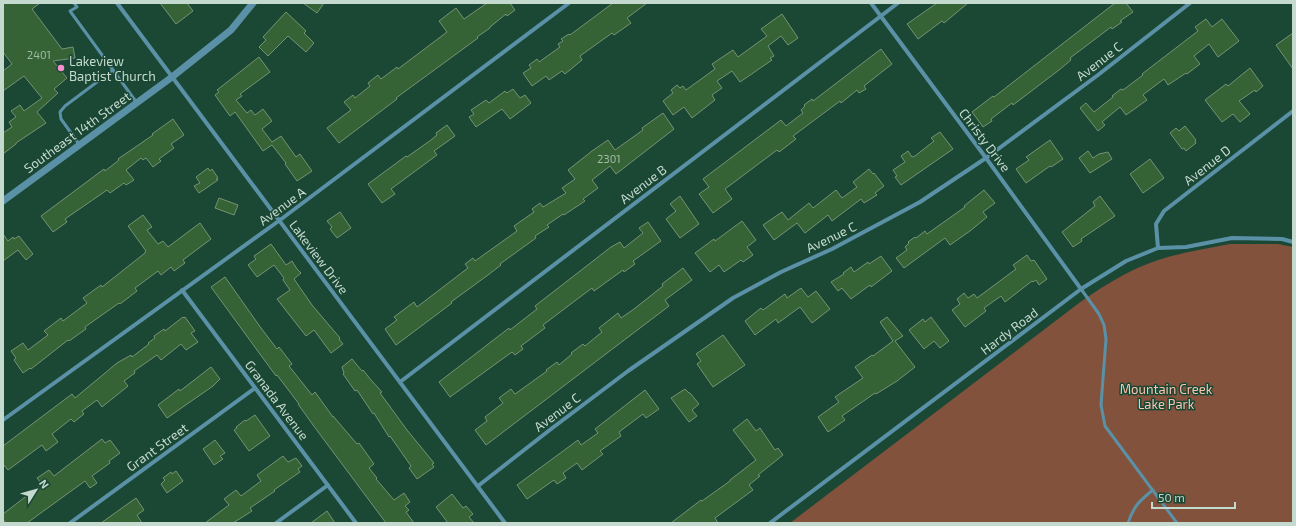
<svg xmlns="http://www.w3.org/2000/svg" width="1296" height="526" font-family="'Exo 2',sans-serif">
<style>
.green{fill:#82523d}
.building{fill:#366336;stroke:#759374}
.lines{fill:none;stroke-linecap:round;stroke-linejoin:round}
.service{stroke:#5a91a6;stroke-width:3}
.minor{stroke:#5a91a6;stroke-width:4}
.tertiary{stroke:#5a91a6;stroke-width:7}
.poi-dot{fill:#f790ce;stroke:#1b4735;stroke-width:1.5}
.labels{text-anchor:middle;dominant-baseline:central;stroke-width:3;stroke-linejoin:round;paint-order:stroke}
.number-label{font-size:11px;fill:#a0bca9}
.poi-label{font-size:13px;fill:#c4dacf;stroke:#1b4735;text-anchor:start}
.street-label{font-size:13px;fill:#c4dacf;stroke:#1b4735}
.park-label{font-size:13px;fill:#fbc5ae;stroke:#1b4735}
</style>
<rect width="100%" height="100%" fill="#1b4735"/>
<path class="green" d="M1230,244H1278L1293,247V523H790L1079,303C1099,289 1119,276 1140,267C1169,254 1200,250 1230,244Z"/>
<g class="building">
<path d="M3,3H40L32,9L62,49L73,47L75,58L53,61L67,78L54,89L58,93L37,112L46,123L16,143V144L3,154V133L12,127L9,122L16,117L11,111L20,105L24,111L42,98L24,76L3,91V71L12,64L3,52Z"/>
<path d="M160,3H187L193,11L176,24Z"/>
<path d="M303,3H324L317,13Z"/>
<path d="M487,3H510L515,10L507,16L506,14L490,27V28L477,37L478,38L396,98L397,99L339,143L327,128L351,110L344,102L353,95L355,98L370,86L368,83L378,75L381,79L397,67L398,69L447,32L439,21L456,8L464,19Z"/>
<path d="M613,3H647L627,18L631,23L614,35L612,33L580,56L582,60L565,74L562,71L549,80L546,76L532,86L523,73L531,68L529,65L537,59L539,62L560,47L558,44L563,41L561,39L569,34L570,35Z"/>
<path d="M937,3H968L944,23L942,21L918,39L907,24Z"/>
<path d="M1115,3H1126L1133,12L1120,21L1122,22L1112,29L1111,27L1082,49L1070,58L1071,60L1059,70L1013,105L1012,103L991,119L992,121L983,127L972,112L993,96L994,97Z"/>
<path d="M286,12L306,31L304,33L314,43L306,52L288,36L268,56L259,47L266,40L263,37Z"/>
<path d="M782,14L798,38L788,45L781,36L768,46L774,56L770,58L772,60L740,82L732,71L717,81L722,88L712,95L715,100L692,118L684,107L673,115L663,101L673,93L671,90L677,85L680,88L683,86L686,90L715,69L712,64L733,50L738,57L767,36L761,29Z"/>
<path d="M1206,19L1212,27L1222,19L1239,41L1218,57L1209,44L1194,56L1200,64L1187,74L1186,73L1168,85L1164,79L1144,94L1143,95L1147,100L1126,115L1120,107L1102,122L1105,125L1098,131L1080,108L1086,103L1094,112L1113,97L1112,96L1121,89L1123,90L1143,75L1142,74L1198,31L1195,27Z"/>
<path d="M1293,33V69L1276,45Z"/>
<path d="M881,49L892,64L864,86L866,89L859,93L857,90L841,103L840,101L793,136L796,139L779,152L777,150L725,189L732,199L713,213L699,194L709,187L703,179L781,120L786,126L803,113L801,110L805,106L804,105L812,99L813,101Z"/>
<path d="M259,57L270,72L240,94L242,96L236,100L247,113L251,110L255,115L263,109L272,121L262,129L272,142L281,136L296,157L300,154L312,171L297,181L285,164L286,163L272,145L263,151L235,112L230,116L215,95L219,92L217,90Z"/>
<path d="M1250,68L1263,86L1256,92L1255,90L1239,101L1250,114L1240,122L1233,114L1222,122L1205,100L1226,84L1228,86Z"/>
<path d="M513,89L520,98L525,95L531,103L510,119L502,109L476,127L469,117L474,114L471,110L486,100L489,103L505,91L507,93Z"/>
<path d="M663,113L674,129L616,174L610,166L592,180L598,188L583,199L585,201L564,215L563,214L547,225L549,227L535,236L536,238L500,264L501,265L488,275L451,302L452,303L396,345L385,329L397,320L394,317L414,302L417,307L468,268L465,264L473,258L475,261L517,231L514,226L534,212L532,209L540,203L543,207L566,193L562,188L575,179L568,170L592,151L608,140L615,150L643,130L642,128Z"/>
<path d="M173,119L184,135L171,144L174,148L159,159L161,161L153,167L146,158L143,160L141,158L126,170L134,180L126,185L124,183L110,193L107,190L65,219L67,222L53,232L41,216L104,169L105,171L119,160L118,159L153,135L152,134Z"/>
<path d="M447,125L455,136L434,151L437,155L391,189L395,194L382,203L368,184L406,156L407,157L431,140L437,135L436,133Z"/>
<path d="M1185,126L1196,140L1195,141L1196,143L1186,151L1184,148L1182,149L1170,133L1176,128L1179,131Z"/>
<path d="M940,132L953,149L901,185L895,177L897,176L893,170L905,162L901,156L908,151L912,157L915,156L934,141L931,138Z"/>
<path d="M1050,140L1063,159L1051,167L1050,166L1026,183L1016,169L1029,160L1026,157Z"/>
<path d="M1088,151L1093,158L1099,154L1108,152L1112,159L1090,173L1079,158Z"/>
<path d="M1150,159L1164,178L1143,193L1130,174Z"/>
<path d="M208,168L210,171L212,169L218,178L216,179L218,180L199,193L194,186L200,183L196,177Z"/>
<path d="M869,169L873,174L874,173L884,186L875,193L877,195L864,203L861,199L832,221L828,215L805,233L797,223L774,240L763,225L782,212L788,220L809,203L813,208L836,190L842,198L857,187L853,182Z"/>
<path d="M984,190L995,203L983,212L987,217L970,231L950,245L945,238L904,268L896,258L907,250L905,247L909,243L908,242L915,237L916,238L925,231L927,234L965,207L964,206Z"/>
<path d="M680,196L699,224L680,238L666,219L676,211L670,204Z"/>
<path d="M1100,196L1115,216L1081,239L1082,241L1073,247L1062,232L1095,206L1093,202Z"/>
<path d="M219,198L238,205L234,215L215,208Z"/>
<path d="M340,212L351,228L337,238L330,229L332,227L327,221Z"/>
<path d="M143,215L152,227L147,230L158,244L163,241L168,247L200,223L211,239L183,260L185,263L174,271L171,267L161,275L158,271L135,288L137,291L120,304L119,303L85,327L86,329L69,341L68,340L31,369L30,368L23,373L14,360L16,358L11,351L23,343L28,350L48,335L44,331L61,318L63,321L87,303L83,298L101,285L102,287L145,253V252L146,251L128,226Z"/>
<path d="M742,221L756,240L747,247L753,255L743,262L741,260L724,272L719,265L710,272L695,253L714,239L715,241Z"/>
<path d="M648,222L661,241L633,261L635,264L624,272L623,270L594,291L592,288L543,325L545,328L521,346L523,349L515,355L512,352L450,397L439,382L509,328L510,330L537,309L535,306L611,247L620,242L624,248L643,233L639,228Z"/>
<path d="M3,234L8,241L13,237L14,239L19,236L33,254L26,260L18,250L3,261Z"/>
<path d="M271,244L286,265L292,261L297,269L301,273L294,279L312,305L340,338L339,339L343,344L331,353L314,330L306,336L277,299L290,290L283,280L284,278L274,265L257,277L248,265L256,259L254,256Z"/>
<path d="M1027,255L1031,261L1034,260L1047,279L1039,285L1036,280L1033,282L1032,281L1005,302L1001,296L984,308L986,311L965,327L952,310L960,304L957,299L964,293L968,298L974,294L977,298L1016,269L1013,265Z"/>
<path d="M881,256L892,271L871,287L870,285L851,299L842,288L838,291L831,282L844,274L843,273L851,267L854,272L868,262L869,264Z"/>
<path d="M683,268L692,280L665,300L669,306L486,445L475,430L487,421L485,417L503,403L499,398L511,389L515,394L547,371L546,370L557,362L559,365L572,354L571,353L583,344L585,346L602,332L599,328L618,313L621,318L634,309L663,286L662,284Z"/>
<path d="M225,277L261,328L277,349L279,347L292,364L289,366L312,395L315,392L333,417V416L357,444L359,443L374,464L369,468L377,478L376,479L394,500L404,493L410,502L405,506L409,510L406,512L414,523H386L313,425L298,404H299L277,375L276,376L211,287Z"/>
<path d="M801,288L808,297L816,291L830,309L812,323L800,307L778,323L776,319L755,335L745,321L761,308L763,310L785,294L787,298Z"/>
<path d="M183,317L184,318L185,317L195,331L191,333L198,342L186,350L181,344L161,360L157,355L134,371L135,373L124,381L128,386L102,407L97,400L82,411L84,414L74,422L71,419L52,434L58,442L46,451L42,445L8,470L3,464V446L72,394L75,398L117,363L131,355L132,357L149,344L148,343L155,338L154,336L164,329L165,331Z"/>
<path d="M887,317L903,336L895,341L915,367L897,381L876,394L875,393L842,416L845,420L828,432L818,417L839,402L835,397L863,378L855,367L872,355L873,356L893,341L880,322Z"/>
<path d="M931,317L949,341L940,348L934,341L924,349L909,330L923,319L925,322Z"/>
<path d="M723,335L745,365L713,387L697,364L701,361L696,354Z"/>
<path d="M352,359L362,371L363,370L371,380L382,392L380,393L407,430L434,463L432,464L434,467L417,479L409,468L411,466L390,436L389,437L374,413L373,414L357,390L355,391L343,374L344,373L342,367Z"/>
<path d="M211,367L220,379L213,386L167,418L158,405L179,389L180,391Z"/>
<path d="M685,389L689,393H690L699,404L692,410L697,416L689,422L671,398Z"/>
<path d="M645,390L659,409L646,418L643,414L619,432L621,436L600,451L603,454L582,470L577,463L563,473L566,478L557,484L554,480L527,499L517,485L578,440L581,445L598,433L595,429Z"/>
<path d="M255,415L270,436L249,451L234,430L237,428L236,427L245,420L246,421Z"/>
<path d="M747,419L756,431L760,428L775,450L778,448L783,455L758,475L760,476L749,485L753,490L715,518L718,523H671L701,500L702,501L730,481V480L756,460L733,430Z"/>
<path d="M102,439L105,443L110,440L120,453L109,461L110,463L92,476L97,483L90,488L85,481L27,523H6L3,519V514L42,484L37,478L49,470L54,476Z"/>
<path d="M215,440L225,453L220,456L223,459L214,465L203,449Z"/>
<path d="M283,456L288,462L296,458L302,466L298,469L300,472L274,490L275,491L250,508L252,511L233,523H205L229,505L224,499L236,490L241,496L261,481L257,475Z"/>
<path d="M176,471L183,481L167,493L161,484L165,480L163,478L171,472L172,474Z"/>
<path d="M452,494L463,508L466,506L473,514L469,517L474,523H448L436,507Z"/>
<path d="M136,498L144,510L137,515L142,523H101Z"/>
<path d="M327,511L335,523H311Z"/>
</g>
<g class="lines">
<g class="service">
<path d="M74,3L77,7L70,11L137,103"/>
<path d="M79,144L61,119L60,112L65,106L113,70"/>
<path d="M1081,289L1099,314L1104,325L1106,339L1101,405L1105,426L1177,523"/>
<path d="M1128,523C1134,506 1139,501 1153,490"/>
</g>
<g class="minor">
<path d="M117,3L505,523"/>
<path d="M871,3L986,158L1081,289"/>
<path d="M1158,248L1156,224L1164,211L1293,111"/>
<path d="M182,290L356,523"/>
<path d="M400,382L898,3"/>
<path d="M3,420L280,220L569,3"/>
<path d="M478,486L551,429L628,371L733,298L781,272L832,249L920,202L986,158L1098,75L1190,3"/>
<path d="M70,523L255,388"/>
<path d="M276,523L328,485"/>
<path d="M770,523L1081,289L1126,261L1158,248L1186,247L1232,238L1282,239L1293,242"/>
</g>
<path class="tertiary" d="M3,201L172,77L231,30L253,3"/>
</g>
<circle class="poi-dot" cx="61" cy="68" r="4"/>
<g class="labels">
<g class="number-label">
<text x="39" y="54">2401</text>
<text x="609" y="158">2301</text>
</g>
<g class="poi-label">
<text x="69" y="61">Lakeview<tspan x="69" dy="15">Baptist Church</tspan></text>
</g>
<g class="street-label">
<text transform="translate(1099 61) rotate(-38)">Avenue C</text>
<text transform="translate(77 132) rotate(-36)">Southeast 14th Street</text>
<text transform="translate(985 140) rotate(53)">Christy Drive</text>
<text transform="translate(1207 165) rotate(-38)">Avenue D</text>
<text transform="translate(643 184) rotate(-37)">Avenue B</text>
<text transform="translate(282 206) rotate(-36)">Avenue A</text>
<text transform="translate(831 237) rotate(-26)">Avenue C</text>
<text transform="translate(319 257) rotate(53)">Lakeview Drive</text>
<text transform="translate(1009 331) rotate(-37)">Hardy Road</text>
<text transform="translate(277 400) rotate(53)">Granada Avenue</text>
<text transform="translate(557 412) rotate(-37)">Avenue C</text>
<text transform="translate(157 447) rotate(-36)">Grant Street</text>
</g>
<g class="park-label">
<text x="1166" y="389">Mountain Creek<tspan x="1166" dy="15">Lake Park</tspan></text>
</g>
</g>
<rect width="1296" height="526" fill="none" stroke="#c4dacf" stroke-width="8"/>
<g transform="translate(36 490) rotate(53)" stroke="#1b4735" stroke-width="3" paint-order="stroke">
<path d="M0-3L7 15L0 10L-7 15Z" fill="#c4dacf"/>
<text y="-6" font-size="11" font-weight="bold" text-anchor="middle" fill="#c4dacf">N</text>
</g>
<path d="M1152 502v6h83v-6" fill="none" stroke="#c4dacf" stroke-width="2"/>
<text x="1158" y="502" font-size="12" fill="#c4dacf" stroke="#1b4735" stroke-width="3" paint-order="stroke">50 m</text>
</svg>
